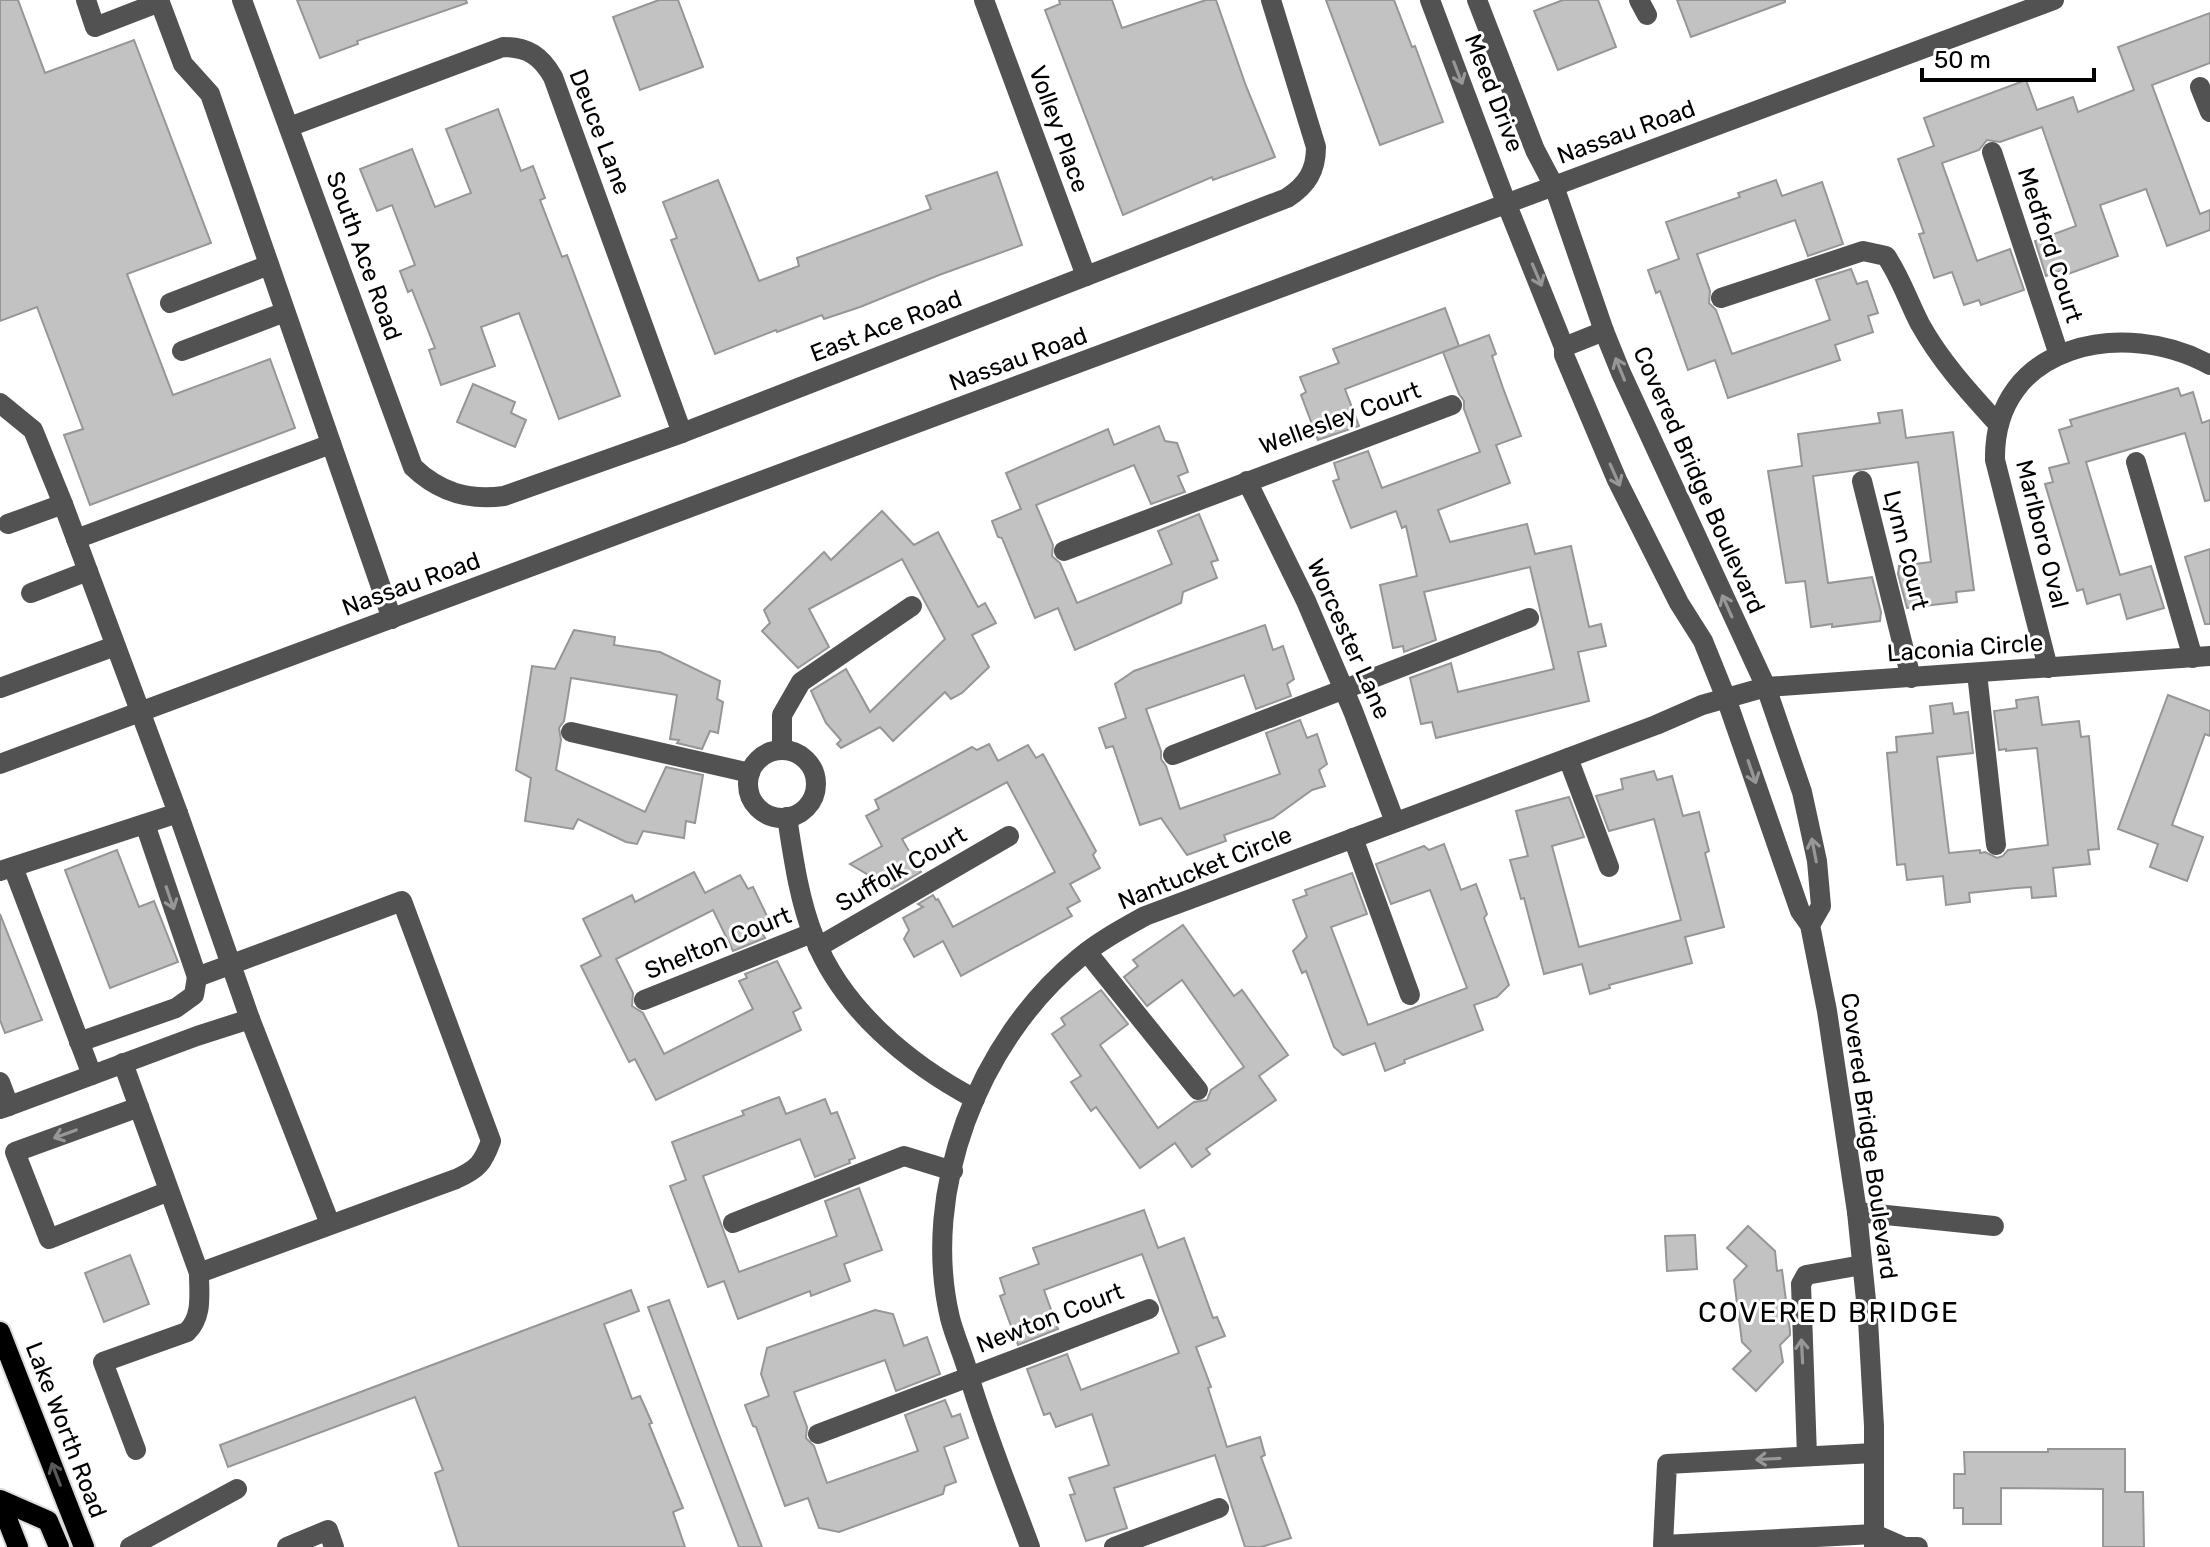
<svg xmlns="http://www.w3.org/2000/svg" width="2210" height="1547" font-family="Rubik,sans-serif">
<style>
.building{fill:#c2c2c2;stroke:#969696;stroke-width:2}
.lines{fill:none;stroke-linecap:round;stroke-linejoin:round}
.major-casing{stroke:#dbdbdb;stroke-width:24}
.minor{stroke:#525252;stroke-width:20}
.major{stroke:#000;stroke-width:20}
.oneway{stroke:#979797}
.oneway2{stroke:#595959}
.labels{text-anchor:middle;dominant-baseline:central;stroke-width:6;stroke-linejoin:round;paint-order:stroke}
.street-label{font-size:24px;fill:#000;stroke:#fff}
.quarter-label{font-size:28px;letter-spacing:2px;fill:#000;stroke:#fff}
</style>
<rect width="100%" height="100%" fill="#fff"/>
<g class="building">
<path d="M0,0H18L45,73L134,40L211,243L127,274L173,395L270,359L295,428L90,505L64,435L83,429L37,307L0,321Z"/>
<path d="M297,0H466L467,3L357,41L358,44L320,58Z"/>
<path d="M659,0H678L703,67L640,90L613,17Z"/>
<path d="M1059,0H1112L1122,28L1206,0H1216L1246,86L1275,157L1213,180L1212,177L1123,215L1045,10L1060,4Z"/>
<path d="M1326,0H1394L1412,47L1415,46L1443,122L1380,145Z"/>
<path d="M1563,0H1598L1616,47L1558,70L1534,11Z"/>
<path d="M1677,0H1785V2L1691,37Z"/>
<path d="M2210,13V63L2152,85L2200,214L2210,210V230L2167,246L2146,189L2100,205L2118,256L2068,274L2066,269L2046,276L2035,241L2076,226L2042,127L2000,142L1987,140L1979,150L1942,163L1977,261L2010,249L2024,290L1981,305L1979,300L1964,305L1952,272L1934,278L1919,234L1924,233L1898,159L1934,146L1924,118L2026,80L2037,110L2073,97L2078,112L2134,90L2118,47Z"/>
<path d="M498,109L521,171L533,166L545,198L540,200L562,257L567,255L620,396L559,419L519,313L481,327L495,366L441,385L429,350L435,348L412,290L408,292L400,271L415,265L392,205L377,211L360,169L412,149L435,207L471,193L446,129Z"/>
<path d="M997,172L1022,245L939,275L860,307L824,319L822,315L777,332L776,330L715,354L671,240L677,238L663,202L718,180L759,281L799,266L797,258L931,209L926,196Z"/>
<path d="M1776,180L1782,196L1822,182L1843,244L1808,256L1795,220L1697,254L1710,291L1709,303L1716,310L1732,354L1830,320L1816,280L1851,269L1857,284L1867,281L1878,313L1868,316L1873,332L1835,345L1840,360L1728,398L1715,360L1688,370L1660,291L1656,293L1648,270L1679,259L1666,222L1740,197L1738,193Z"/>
<path d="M1445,308L1459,346L1345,389L1359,426L1318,440L1301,395L1306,392L1300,377L1339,363L1333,349Z"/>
<path d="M1489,335L1496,354L1492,356L1503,388L1521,436L1496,445L1510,483L1438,510L1450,542L1527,524L1535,554L1571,546L1589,627L1601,624L1606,646L1578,652L1589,701L1436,738L1432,722L1421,724L1410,678L1451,663L1458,692L1554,669L1530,567L1424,592L1436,640L1404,652L1403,646L1393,648L1380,585L1417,576L1406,526L1402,528L1396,511L1351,528L1333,481L1339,479L1334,463L1368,451L1382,488L1480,452L1464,409V401L1459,394L1443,352Z"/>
<path d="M473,384L515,402L511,413L526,420L515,447L457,422Z"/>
<path d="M2178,388L2181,396L2193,392L2202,423L2210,420V500L2205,501L2185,433L2086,462L2120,575L2151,566L2164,608L2127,619L2120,594L2087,604L2083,589L2077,591L2045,484L2053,482L2049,468L2069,463L2059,430L2072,426L2070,420Z"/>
<path d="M1902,410L1906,438L1953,432L1974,590L1956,592L1957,602L1907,608L1898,574L1899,566L1931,562L1918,462L1813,476L1828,583L1872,577L1881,612L1880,621L1832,627V624L1811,627L1805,581L1786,583L1768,471L1802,466L1798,434L1880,423L1878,413Z"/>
<path d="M1159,426L1165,441L1177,443L1188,472L1178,476L1185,492L1151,504L1134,465L1036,505L1053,545L1052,556L1060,563L1077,603L1172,564L1158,531L1199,514L1218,560L1211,562L1217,578L1183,592L1181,603L1075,650L1058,608L1035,618L1002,538L998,537L992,521L1021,509L1006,473L1108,429L1114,445Z"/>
<path d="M882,511L914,545L938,532L978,607L985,603L996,623L972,635L989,667L962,693L951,699L945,692L893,741L880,727L841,748L837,744L841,740L826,723L811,691L846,669L870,712L945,639L902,559L809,609L829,647L798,668L762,631L770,623L764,610L824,552L831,560Z"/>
<path d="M2210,549V624H2205L2185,557Z"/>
<path d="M1265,625L1273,650L1283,646L1294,679L1287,684L1291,696L1256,709L1244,675L1146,709L1161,751V759L1166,766L1180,809L1280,774L1266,733L1300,720L1307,738L1317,734L1327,764L1319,770L1325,786L1312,790L1273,818L1224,835L1226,841L1187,855L1161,818L1140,825L1113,746L1106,748L1099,728L1126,718L1115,684L1134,671Z"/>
<path d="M574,630L615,637L614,645L660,652L720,681L717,699L723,702L718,733L710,731L702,749L677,743L679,740L670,739L677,695L571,678L564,721L559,728L561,740L556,770L645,812L666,767L703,775L695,823L686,821L684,838L643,831L637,844L626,842L578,819L573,829L525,821L531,778L516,770L532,666L555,669Z"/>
<path d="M2168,695L2210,711V736L2205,734L2172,825L2203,837L2187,881L2150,867L2158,844L2118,829Z"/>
<path d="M2038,697L2042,725L2079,721L2081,737L2089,736L2099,849L2088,850L2090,864L2053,868L2056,896L2032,898L2031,887L2016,888L1969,893L1970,902L1946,905L1943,876L1907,880L1905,864L1897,865L1887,753L1897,752L1896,737L1933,733L1930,706L1952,703L1954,714L1968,712L1973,753L1937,757L1949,853L1980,850V853L1985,852L1997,858L2003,856L2008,850L2048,845L2037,748L2006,751V749L1999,750L1994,711L2017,708L2016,700Z"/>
<path d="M989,744L998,761L1028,745L1036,758L1043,754L1096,851L1093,855L1100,868L1070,884L1080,901L1067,908L1072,916L961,976L943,941L914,957L904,939L909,930L903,918L923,907L918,904L933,895L936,900L938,899L953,927L1055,872L1007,782L902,839L921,872L892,889L850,864L882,846L866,816L879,809L875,800L972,747L977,750Z"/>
<path d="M1654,771L1657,780L1672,776L1683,816L1699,812L1709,851L1705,853L1724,927L1685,937L1692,963L1609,985L1610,988L1590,994L1582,964L1544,974L1524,898L1521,899L1510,860L1528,856L1516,811L1569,797L1584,837L1552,846L1579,947L1681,920L1654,819L1609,831L1596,796L1623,789L1621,779Z"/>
<path d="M1444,844L1461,890L1476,884L1487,914L1484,918L1509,985L1497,997L1474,1005L1483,1030L1404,1060L1405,1063L1385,1071L1375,1043L1343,1055L1334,1047L1306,971L1302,973L1293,951L1307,937L1293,900L1307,895L1305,890L1352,873L1367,914L1331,927L1368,1025L1467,988L1430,890L1391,904L1376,864L1424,846L1429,850Z"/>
<path d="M117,850L139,907L154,901L178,962L110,988L65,870Z"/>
<path d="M694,872L705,893L740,875L748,889L753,887L768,918L757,923L765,938L733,951L713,910L616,959L633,993L632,1006L643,1013L664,1054L753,1009L739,981L747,978L745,974L777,961L801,1008L793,1012L801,1030L656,1100L635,1059L629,1062L581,966L601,956L583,919L632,895L635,902Z"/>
<path d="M0,914L42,1020L5,1033L0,1020Z"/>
<path d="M1183,925L1234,996L1242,990L1288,1055L1259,1076L1276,1100L1206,1149L1210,1154L1192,1167L1175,1143L1140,1168L1096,1107L1091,1111L1071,1082L1081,1076L1052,1034L1065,1025L1061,1018L1101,990L1128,1024L1100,1045L1158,1128L1194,1102L1207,1100L1211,1090L1244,1067L1182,980L1147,1006L1124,977L1138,966L1133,960Z"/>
<path d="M779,1097L786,1114L825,1099L831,1114L837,1112L855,1158L849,1160L850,1163L815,1177L800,1139L703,1176L739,1272L837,1236L825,1201L859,1188L882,1250L844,1264L850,1281L811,1296L810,1291L738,1319L724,1281L708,1287L670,1186L686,1180L672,1142L744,1115L742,1111Z"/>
<path d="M1144,1210L1158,1248L1184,1238L1213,1318L1217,1317L1225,1336L1196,1347L1211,1387L1208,1388L1227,1447L1260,1437L1265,1455L1261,1457L1291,1538L1261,1547H1245L1215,1455L1114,1488L1127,1528L1086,1541L1070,1495L1075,1494L1069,1478L1109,1465L1092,1414L1056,1427L1050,1413L1044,1415L1027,1369L1067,1354L1081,1390L1179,1353L1142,1254L1044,1290L1058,1329L1018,1345L1000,1296L1005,1294L1000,1278L1039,1264L1033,1248Z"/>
<path d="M1748,1226L1775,1251L1777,1271L1782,1270L1790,1331V1335L1780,1345L1783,1362L1756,1391L1733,1369L1751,1351L1742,1342L1734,1280L1747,1266L1727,1248Z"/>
<path d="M1695,1235L1697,1269L1667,1271L1665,1236Z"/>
<path d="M130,1255L149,1304L104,1322L85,1273Z"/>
<path d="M631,1290L639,1311L604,1324L632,1399L640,1396L652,1423L649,1424L683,1508L673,1512L685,1547H459L435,1473L443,1470L415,1397L228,1467L220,1445Z"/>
<path d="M669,1300L716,1427L762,1547H739L692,1425L648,1307Z"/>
<path d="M875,1310L893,1314L904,1346L927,1337L940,1374L896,1391L885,1360L794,1392L807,1427L806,1438L814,1446L827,1483L918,1451L905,1415L945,1400L952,1417L960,1414L968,1438L944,1447L956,1482L945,1486L943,1494L839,1532L819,1528L808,1498L785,1506L756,1427L753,1426L745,1405L769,1396L761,1374L767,1348Z"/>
<path d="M2048,1449H2125V1492H2143L2144,1547H2103V1489L2001,1488V1524H1963V1508H1954V1474H1965L1964,1452H2048Z"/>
</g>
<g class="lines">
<defs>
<g id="major">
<path d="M0,1332L84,1547"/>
<path d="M0,1500L48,1521L59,1547"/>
<path d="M0,1501L18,1547"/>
</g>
</defs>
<use href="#major" class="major-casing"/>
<g class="minor">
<path d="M86,0L95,27L160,2"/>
<path d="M159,0L183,64L210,94L392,619"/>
<path d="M242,0L413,467C439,492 468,501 504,496L682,433L1287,198C1307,185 1316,171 1316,147L1271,0"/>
<path d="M984,0L1086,276"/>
<path d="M1430,0L1507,205L1564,347"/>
<path d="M1477,0L1535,150L1554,186L1604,331"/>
<path d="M1639,0L1647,15"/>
<path d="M2200,87L2210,112"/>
<path d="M289,127L503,47C528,47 541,56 553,77L682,433"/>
<path d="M1992,152L2059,355"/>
<path d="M1721,298L1863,251L1886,256C1901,278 1908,301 1920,324C1941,362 1970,393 1998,424"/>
<path d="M170,303L269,265"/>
<path d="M182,351L285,312"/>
<path d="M0,403L33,430L63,504L178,813L0,871"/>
<path d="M2136,462L2193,658"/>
<path d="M1247,481L1306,601L1353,711L1395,822"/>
<path d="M1862,481L1911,678"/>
<path d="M8,524L63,504"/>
<path d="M76,539L331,444"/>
<path d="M1064,551L1452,405"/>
<path d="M31,593L88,571"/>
<path d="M2048,668L1995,460C1993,343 2125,318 2210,365"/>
<path d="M1977,673L1996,845"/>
<path d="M0,688L115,646"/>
<path d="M571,732L750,773"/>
<path d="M782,750V715L801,682L912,606"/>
<circle cx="782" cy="784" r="34"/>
<path d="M1173,755L1529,618"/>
<path d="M1568,758L1609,867"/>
<path d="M0,764L2054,0"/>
<path d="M787,817C793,856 799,900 814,937C842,1009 909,1064 975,1099"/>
<path d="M145,824L197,977"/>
<path d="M1353,838L1410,995"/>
<path d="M13,867L92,1075"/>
<path d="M1810,925L1821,906L1817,861L1802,792L1766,687L1621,373L1604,331L1564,347V355L1617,480L1679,603L1703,641L1726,698L1800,911L1810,925L1827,1011L1857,1212L1868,1320L1874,1426V1547"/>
<path d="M818,947L1009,836"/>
<path d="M1087,952L1198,1090"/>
<path d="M644,1000L812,933"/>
<path d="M250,1019L330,1224"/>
<path d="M79,1042L176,1008L194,995L197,977L402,901L491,1141C483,1163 478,1169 456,1179L199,1273C199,1295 203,1316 187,1332L103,1362L136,1450"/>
<path d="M123,1063L199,1273"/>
<path d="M0,1082L9,1106L0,1109"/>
<path d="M9,1106L197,1036L250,1019L178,813"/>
<path d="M139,1107L15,1152L49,1239L169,1191"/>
<path d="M1857,1212L1994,1226"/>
<path d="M733,1223L904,1156L953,1171"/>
<path d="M818,1434L1149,1309"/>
<path d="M1874,1453L1667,1464L1663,1545L1874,1534L1904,1547H1918"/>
<path d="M1807,1456L1801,1284L1806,1275L1862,1265"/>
<path d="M130,1547L237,1489"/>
<path d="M287,1547L328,1530L334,1547"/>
<path d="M1030,1547C1009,1490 986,1434 969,1376C964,1356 955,1338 950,1318C920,1191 979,1040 1079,958C1099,941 1122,929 1145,916L1656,725L1702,705L1766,687L2210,656"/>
<path d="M1114,1547L1219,1508"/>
</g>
<use href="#major" class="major"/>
</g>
<defs><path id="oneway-shaft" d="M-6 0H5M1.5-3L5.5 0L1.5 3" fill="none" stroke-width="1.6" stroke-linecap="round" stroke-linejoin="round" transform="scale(2)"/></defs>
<g class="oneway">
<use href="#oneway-shaft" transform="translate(1458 73) rotate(69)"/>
<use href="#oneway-shaft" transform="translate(1537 275) rotate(67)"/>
<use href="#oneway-shaft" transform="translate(1620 369) rotate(-112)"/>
<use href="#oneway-shaft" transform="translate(1615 475) rotate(66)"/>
<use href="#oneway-shaft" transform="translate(1727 606) rotate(-114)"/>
<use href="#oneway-shaft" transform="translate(1752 772) rotate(71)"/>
<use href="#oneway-shaft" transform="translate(1814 850) rotate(-101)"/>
<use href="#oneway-shaft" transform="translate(170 898) rotate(71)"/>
<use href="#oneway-shaft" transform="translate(65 1134) rotate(160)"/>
<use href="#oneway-shaft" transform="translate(1802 1351) rotate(-93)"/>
<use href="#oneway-shaft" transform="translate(1768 1459) rotate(177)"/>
</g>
<use class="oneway2" href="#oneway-shaft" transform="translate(56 1474) rotate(-111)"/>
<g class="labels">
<g class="street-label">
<text transform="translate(1494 93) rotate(69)">Meed Drive</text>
<text transform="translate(1059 129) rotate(70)">Volley Place</text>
<text transform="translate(600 132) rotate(69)">Deuce Lane</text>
<text transform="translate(1626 132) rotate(-20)">Nassau Road</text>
<text transform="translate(2050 245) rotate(72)">Medford Court</text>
<text transform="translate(364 256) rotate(70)">South Ace Road</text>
<text transform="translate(886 326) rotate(-21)">East Ace Road</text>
<text transform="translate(1018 359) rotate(-20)">Nassau Road</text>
<text transform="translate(1340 418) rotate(-20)">Wellesley Court</text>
<text transform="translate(1699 480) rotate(66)">Covered Bridge Boulevard</text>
<text transform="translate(2042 534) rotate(76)">Marlboro Oval</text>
<text transform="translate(1906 550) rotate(76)">Lynn Court</text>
<text transform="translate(411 584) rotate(-20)">Nassau Road</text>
<text transform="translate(1349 639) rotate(66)">Worcester Lane</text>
<text transform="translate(1965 648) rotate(-4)">Laconia Circle</text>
<text transform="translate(1205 868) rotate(-22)">Nantucket Circle</text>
<text transform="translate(901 869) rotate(-30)">Suffolk Court</text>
<text transform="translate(718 943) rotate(-22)">Shelton Court</text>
<text transform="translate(1869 1136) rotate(82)">Covered Bridge Boulevard</text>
<text transform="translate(1050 1318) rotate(-21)">Newton Court</text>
<text transform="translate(66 1430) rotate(69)">Lake Worth Road</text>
</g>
<g class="quarter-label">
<text x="1829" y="1312">COVERED BRIDGE</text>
</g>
</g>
<path d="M1922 68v12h172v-12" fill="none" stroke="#000000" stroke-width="4"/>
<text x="1934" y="68" font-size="24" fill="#000000" stroke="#ffffff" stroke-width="6" paint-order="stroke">50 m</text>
</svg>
